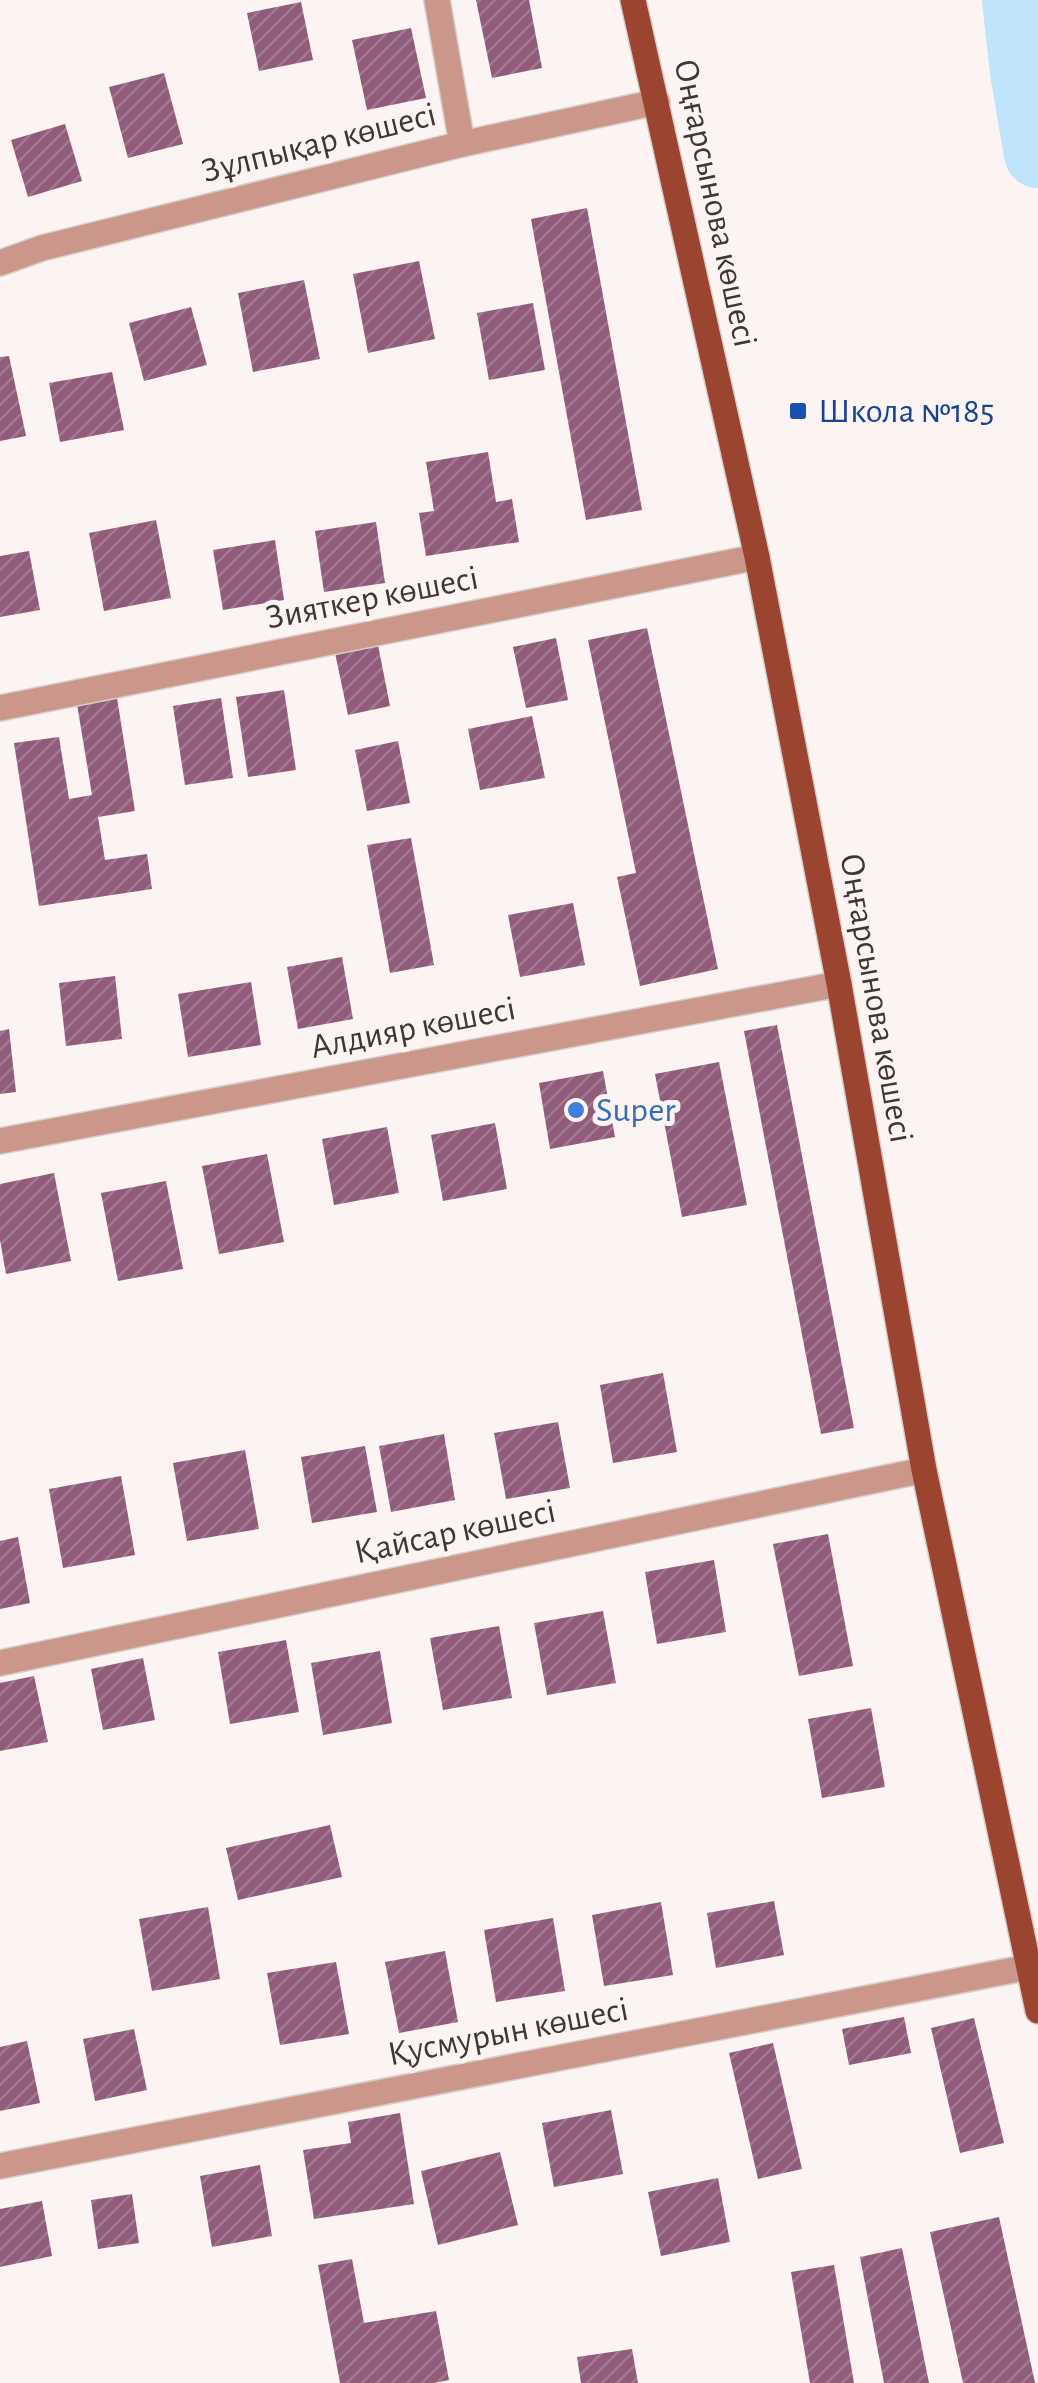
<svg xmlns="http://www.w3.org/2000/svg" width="1038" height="2383" font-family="'Alegreya Sans',sans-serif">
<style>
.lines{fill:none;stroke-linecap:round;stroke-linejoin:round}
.river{stroke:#bfe4fb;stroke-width:68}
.building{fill:url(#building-hatch)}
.minor-casing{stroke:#d6cecb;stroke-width:28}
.major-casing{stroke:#d6cecb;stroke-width:28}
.minor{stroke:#ca978a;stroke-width:25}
.major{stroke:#9b442f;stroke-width:25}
.transit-dot{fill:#1a4fb4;stroke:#fbf4f2;stroke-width:4}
.shop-dot{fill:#3f7fe0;stroke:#fbf4f2;stroke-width:4}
.labels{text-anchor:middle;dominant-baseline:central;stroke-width:10;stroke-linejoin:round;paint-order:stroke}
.street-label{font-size:35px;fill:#433630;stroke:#fbf4f2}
.transit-label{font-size:35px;fill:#164399;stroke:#fbf4f2;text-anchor:start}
.shop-label{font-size:35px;fill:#366cbe;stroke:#fbf4f2;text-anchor:start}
</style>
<defs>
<pattern id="building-hatch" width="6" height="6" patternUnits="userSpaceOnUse" patternTransform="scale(2.5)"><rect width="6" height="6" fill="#915b7b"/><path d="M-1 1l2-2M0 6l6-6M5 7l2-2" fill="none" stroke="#a17a90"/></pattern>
</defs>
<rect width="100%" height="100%" fill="#fbf4f2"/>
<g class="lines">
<path class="river" d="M1016,0L1024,72L1038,154"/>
</g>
<g class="building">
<path d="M476,0H529L542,68L492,78Z"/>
<path d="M301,2L313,60L259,71L247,13Z"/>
<path d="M411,28L426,98L367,110L352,40Z"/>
<path d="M164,73L183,144L128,158L109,87Z"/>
<path d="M65,124L82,181L28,197L11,140Z"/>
<path d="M587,208L642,510L586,520L531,219Z"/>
<path d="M419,261L435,339L368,353L353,274Z"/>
<path d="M304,280L320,359L253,372L238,293Z"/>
<path d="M533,303L545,370L489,380L477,313Z"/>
<path d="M191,307L207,365L144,381L129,323Z"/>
<path d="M9,356L26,436L0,441V357Z"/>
<path d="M112,372L124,430L60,442L49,383Z"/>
<path d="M488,452L496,502L512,499L519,542L426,556L419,513L434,511L426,462Z"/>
<path d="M156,520L171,598L104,611L89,533Z"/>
<path d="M376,522L385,583L324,592L315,531Z"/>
<path d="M275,540L284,600L223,610L213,550Z"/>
<path d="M29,551L40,610L0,617V556Z"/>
<path d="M647,628L718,969L640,986L617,877L636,873L588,640Z"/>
<path d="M556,638L568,700L526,708L513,647Z"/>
<path d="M378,645L390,706L348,715L335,653Z"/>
<path d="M284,690L296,770L248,777L236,697Z"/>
<path d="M117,698L135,811L98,817L105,860L147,854L152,889L39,906L14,743L59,737L69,799L92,795L77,704Z"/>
<path d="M221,698L233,778L185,785L173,706Z"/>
<path d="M532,716L545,778L480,790L468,729Z"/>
<path d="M398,741L410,803L367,811L355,750Z"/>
<path d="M411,838L434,965L390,973L367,845Z"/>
<path d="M573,903L585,965L520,977L508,915Z"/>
<path d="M342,957L353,1019L298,1029L287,967Z"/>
<path d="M115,976L122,1039L66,1046L59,983Z"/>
<path d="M251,982L261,1045L188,1057L178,994Z"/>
<path d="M777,1025L854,1428L821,1434L744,1031Z"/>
<path d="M9,1029L16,1092L0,1094V1031Z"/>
<path d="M719,1062L747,1205L682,1217L655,1074Z"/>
<path d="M603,1071L615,1137L550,1149L539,1083Z"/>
<path d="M495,1123L507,1189L443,1201L431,1135Z"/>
<path d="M387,1127L399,1193L334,1205L322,1139Z"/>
<path d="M267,1154L284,1242L219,1254L202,1166Z"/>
<path d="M54,1173L71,1261L6,1274L0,1240V1184Z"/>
<path d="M166,1181L183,1269L118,1281L101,1193Z"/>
<path d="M663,1373L677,1452L613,1463L600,1385Z"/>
<path d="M558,1422L570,1488L506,1499L494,1433Z"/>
<path d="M444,1434L455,1500L391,1512L379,1446Z"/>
<path d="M365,1446L377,1512L312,1523L301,1457Z"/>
<path d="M245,1450L259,1529L187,1541L173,1463Z"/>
<path d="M121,1476L135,1555L63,1568L49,1489Z"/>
<path d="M828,1534L853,1666L799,1676L773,1544Z"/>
<path d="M18,1537L30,1603L0,1609V1541Z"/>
<path d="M714,1560L726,1632L657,1644L645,1572Z"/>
<path d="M603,1611L616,1683L547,1695L534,1623Z"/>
<path d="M499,1626L512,1698L443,1710L430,1638Z"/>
<path d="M286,1640L299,1712L230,1724L218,1652Z"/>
<path d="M380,1651L392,1723L323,1735L311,1663Z"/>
<path d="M143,1658L155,1720L103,1730L91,1669Z"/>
<path d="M34,1676L48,1742L0,1751V1683Z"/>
<path d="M871,1708L885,1787L822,1798L808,1719Z"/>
<path d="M330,1825L342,1877L238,1900L226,1848Z"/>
<path d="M774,1901L784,1955L716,1968L707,1913Z"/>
<path d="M661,1902L673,1975L604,1986L592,1915Z"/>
<path d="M208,1907L220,1979L152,1991L139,1919Z"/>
<path d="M553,1918L565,1991L496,2002L484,1930Z"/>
<path d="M445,1951L458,2022L399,2033L385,1962Z"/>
<path d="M336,1962L349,2034L280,2045L267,1973Z"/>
<path d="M904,2017L911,2053L849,2065L842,2029Z"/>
<path d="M974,2018L1004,2143L960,2153L931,2028Z"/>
<path d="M134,2029L147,2090L95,2101L83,2039Z"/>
<path d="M27,2041L40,2103L0,2111V2047Z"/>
<path d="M773,2043L802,2169L758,2179L729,2053Z"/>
<path d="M611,2110L623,2174L554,2187L542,2123Z"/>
<path d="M400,2113L414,2204L314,2219L303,2150L351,2143L348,2122Z"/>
<path d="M500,2152L518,2225L438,2245L421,2171Z"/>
<path d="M260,2165L272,2236L212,2247L200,2176Z"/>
<path d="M718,2178L730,2242L661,2256L648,2192Z"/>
<path d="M132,2194L139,2243L98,2249L91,2200Z"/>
<path d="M42,2201L52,2256L0,2267V2209Z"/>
<path d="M999,2217L1035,2383H963L930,2232Z"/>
<path d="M902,2248L929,2383H884L860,2257Z"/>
<path d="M352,2259L364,2323L436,2311L449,2380L434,2383H340L318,2265Z"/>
<path d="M834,2265L854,2383H810L791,2272Z"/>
<path d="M632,2349L638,2383H581L577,2357Z"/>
</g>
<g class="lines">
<defs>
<g id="minor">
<path d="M437,0L462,144"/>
<path d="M0,263L42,248L462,144L657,102"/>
<path d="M0,708L757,557"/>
<path d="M0,1141L839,984"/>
<path d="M0,1663L924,1470"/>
<path d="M0,2166L1029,1967"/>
</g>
<path id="major" d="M633,0L757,557L839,984L924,1470L1038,2011"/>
</defs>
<use href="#minor" class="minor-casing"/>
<use href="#major" class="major-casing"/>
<use href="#minor" class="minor"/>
<use href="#major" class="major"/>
</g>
<rect class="transit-dot" x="788" y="401" width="20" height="20" rx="5"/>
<circle class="shop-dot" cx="576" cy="1110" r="10"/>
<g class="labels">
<g class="street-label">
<text transform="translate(319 143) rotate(-14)">Зұлпықар көшесі</text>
<text transform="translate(715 203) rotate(78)">Оңғарсынова көшесі</text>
<text transform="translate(372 598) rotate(-11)">Зияткер көшесі</text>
<text transform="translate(876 998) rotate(80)">Оңғарсынова көшесі</text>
<text transform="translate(413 1028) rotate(-11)">Алдияр көшесі</text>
<text transform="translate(455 1532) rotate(-12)">Қайсар көшесі</text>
<text transform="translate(508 2032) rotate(-11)">Қусмурын көшесі</text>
</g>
<g class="transit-label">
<text x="818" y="411">Школа №185</text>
</g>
<g class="shop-label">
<text x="596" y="1110">Super</text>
</g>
</g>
</svg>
